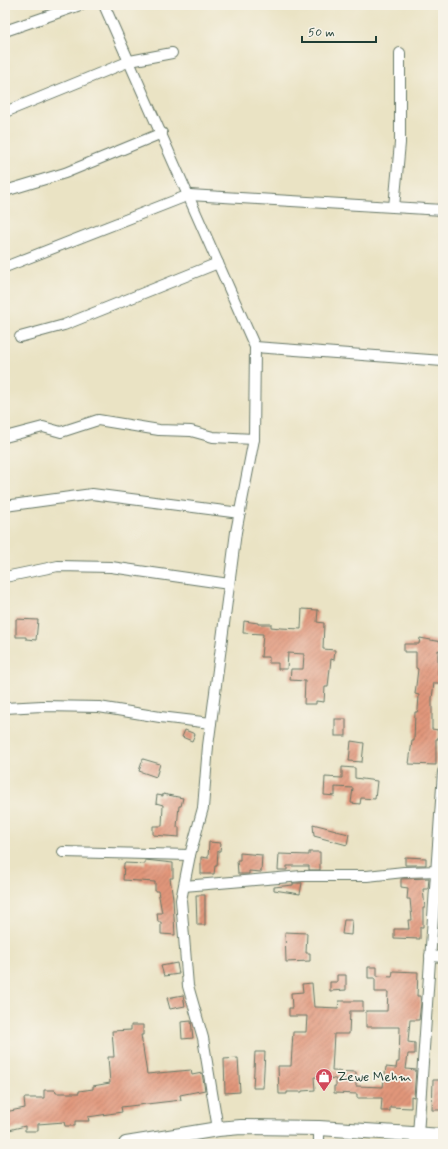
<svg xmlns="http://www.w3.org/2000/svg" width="448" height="1149" font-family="Mynerve,sans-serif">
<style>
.building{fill:url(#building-hatch)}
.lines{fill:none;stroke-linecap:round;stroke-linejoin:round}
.minor-casing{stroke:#676;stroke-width:12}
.highway-casing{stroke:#676;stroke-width:16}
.minor{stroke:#fff;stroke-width:10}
.highway{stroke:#fff;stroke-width:14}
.labels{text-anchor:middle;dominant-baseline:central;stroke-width:3.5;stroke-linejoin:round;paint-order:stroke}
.poi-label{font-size:14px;fill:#1f3d34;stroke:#f7f3e8;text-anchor:start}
</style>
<defs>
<pattern id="building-hatch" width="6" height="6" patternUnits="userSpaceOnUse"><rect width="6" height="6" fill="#e1967a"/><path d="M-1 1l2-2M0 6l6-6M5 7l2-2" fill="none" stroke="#b67c65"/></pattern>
</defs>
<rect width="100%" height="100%" fill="#f7f3e8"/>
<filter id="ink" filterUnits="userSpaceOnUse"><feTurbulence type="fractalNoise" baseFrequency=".025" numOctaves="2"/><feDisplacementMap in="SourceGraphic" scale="8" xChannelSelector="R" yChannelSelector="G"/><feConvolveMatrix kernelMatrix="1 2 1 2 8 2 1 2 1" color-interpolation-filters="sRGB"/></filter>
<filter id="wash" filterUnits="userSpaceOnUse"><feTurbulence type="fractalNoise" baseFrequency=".012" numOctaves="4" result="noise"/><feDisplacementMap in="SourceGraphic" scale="16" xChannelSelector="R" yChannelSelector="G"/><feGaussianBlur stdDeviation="0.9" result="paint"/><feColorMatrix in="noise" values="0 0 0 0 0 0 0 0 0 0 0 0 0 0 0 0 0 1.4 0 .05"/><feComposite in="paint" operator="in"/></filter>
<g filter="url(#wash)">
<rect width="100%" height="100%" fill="#eae3c4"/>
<g id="blocks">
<g class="building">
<path d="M302,609L318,610L317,622L324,623L323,649L335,650L334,660L331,659L328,687H325L324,702L316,701V704H304L305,681L290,680L291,669H303L304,654L288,653L287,669H278V663H269V657H261L263,634L243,633L244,621L258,623V624H271V627L281,628L301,629Z"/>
<path d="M16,619L38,620L36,640L26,639V637H16Z"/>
<path d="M420,638L442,642L441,651L438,650V675H441L440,683H434L432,698V729L438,730V739H436V765L409,764L412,741H414L415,712H417L418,710L419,695L415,694L418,669L416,668V652H404V644H419Z"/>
<rect x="335" y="719" width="11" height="17"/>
<path d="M185,730L195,734L192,741L182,737Z"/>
<path d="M351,741L364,743L362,762L349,761Z"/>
<path d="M143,759L160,764L156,777L139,771Z"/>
<path d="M342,767L355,768V778L377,781L375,799L361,798L360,804L351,803L353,788L335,787V796L324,795L325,777L342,778Z"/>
<path d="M163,794L183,798L181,806H179L177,827H179V837L153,835V826H162L163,805L156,803L157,795L163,796Z"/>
<path d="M313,824L336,830V831L349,834L347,845L314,836Z"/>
<path d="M209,842L221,843L220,851H218L217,866H215L214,874H201V857L208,858Z"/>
<path d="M309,852H320V870H309V866H287V870H278L279,854L309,855Z"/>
<path d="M240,853L262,855L261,872L249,871V874H238L237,860H240Z"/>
<path d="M405,857L426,858V865H405Z"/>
<path d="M145,860L173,863V878H170L173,898L175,935L161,934V922H158L157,913H162L158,891H155V882L123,880L124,863L145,864Z"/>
<path d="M429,878L428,889H423L425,908H423V927H420V939L394,938V929H409L408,920H412L410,899H407L408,888L401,887V879Z"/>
<path d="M293,883H302L300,894L274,890V887L293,885Z"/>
<path d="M196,895H205V925H197Z"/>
<path d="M344,920H352L351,935L342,934Z"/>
<path d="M285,932L307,933L306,953H310V961L286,962Z"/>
<path d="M177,963L179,974L164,976L161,966Z"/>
<path d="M368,967H377V976L392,977L393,971L418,972L417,996H420L421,1003L419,1020H410L408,1042L415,1043V1054H408L406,1069L416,1070L414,1097L411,1096V1108L390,1107V1111H381L382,1098H357V1094L334,1093V1086H336V1079L314,1077L315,1090L302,1091V1092H287V1094H279L278,1066H291L293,1032H306L307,1016H289V1008H292L291,993L303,992L302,984L312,983L314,1007H316L338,1008L339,1001H363V1011H350L349,1034H334L332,1071L356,1072V1086L383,1087L386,1067L396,1068L397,1062H399L400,1027H366V1011H387L388,992H375V978H368Z"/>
<path d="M337,975H346V990L330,991V982H337Z"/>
<path d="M183,995L185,1006L170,1009L167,998Z"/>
<path d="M191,1021L193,1038L182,1039L181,1022Z"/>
<path d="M131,1025H143V1035H141L147,1074L191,1070L192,1075L202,1073L205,1090L180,1095L181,1100L121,1107L122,1112L88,1117L89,1121H75V1126H65L64,1122L38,1124V1131H25V1126L5,1131V1112L25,1108L24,1098H44V1090H55L56,1093H79V1091L93,1089V1086L110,1083L108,1057H114L112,1031L131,1030Z"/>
<path d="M255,1052H265L263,1088H253Z"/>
<path d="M238,1058L240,1092L225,1093L224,1059Z"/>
<path d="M433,1080H443V1110H432Z"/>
</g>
</g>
</g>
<g filter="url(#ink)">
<use href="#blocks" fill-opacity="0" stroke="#676" stroke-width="1"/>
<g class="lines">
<defs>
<g id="minor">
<path d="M104,5L255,347L254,439L236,532L208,746L203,808L190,855L181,900L188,986L203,1038L218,1129"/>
<path d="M5,31L80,5"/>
<path d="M5,112L130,61L172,53"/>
<path d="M5,191L65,173L162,133"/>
<path d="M394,207L400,143V53"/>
<path d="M5,267L189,195L443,210"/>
<path d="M20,337L64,325L218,263"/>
<path d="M255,347L443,361"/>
<path d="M5,437L43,427L61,432L98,420L159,430L191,431L213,437L254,439"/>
<path d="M5,506L92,494L240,513"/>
<path d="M5,577L58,566L111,567L229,584"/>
<path d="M5,708L42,706L99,707L160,717L211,723"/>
<path d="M63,852L190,855"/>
<path d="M184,886L302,876H367L404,872L441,871"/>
<path d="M430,956L443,957"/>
<path d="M319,1128V1144"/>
<path d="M418,1135L443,772"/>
</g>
<path id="highway" d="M126,1144L218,1129L241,1127L319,1128L443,1136"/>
</defs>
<use href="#minor" class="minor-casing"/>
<use href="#highway" class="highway-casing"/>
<use href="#minor" class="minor"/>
<use href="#highway" class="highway"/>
</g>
</g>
<defs>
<symbol id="shop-pin" viewBox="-11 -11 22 30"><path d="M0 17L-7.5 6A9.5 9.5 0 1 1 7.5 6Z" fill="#d1495b" stroke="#f7f3e8"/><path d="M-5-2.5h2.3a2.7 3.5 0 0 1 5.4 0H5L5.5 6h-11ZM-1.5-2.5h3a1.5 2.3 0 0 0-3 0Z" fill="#fff"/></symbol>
</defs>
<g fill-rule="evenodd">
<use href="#shop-pin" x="314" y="1067" width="20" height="27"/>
</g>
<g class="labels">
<g class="poi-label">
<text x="337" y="1077">Zewe Mehm</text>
</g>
</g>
<rect width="448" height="1149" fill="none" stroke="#f7f3e8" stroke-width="20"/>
<path d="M302 36v6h74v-6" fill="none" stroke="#1f3d34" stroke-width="2"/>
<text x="308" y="36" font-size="12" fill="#1f3d34" stroke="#f7f3e8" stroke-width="3" paint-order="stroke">50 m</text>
</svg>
